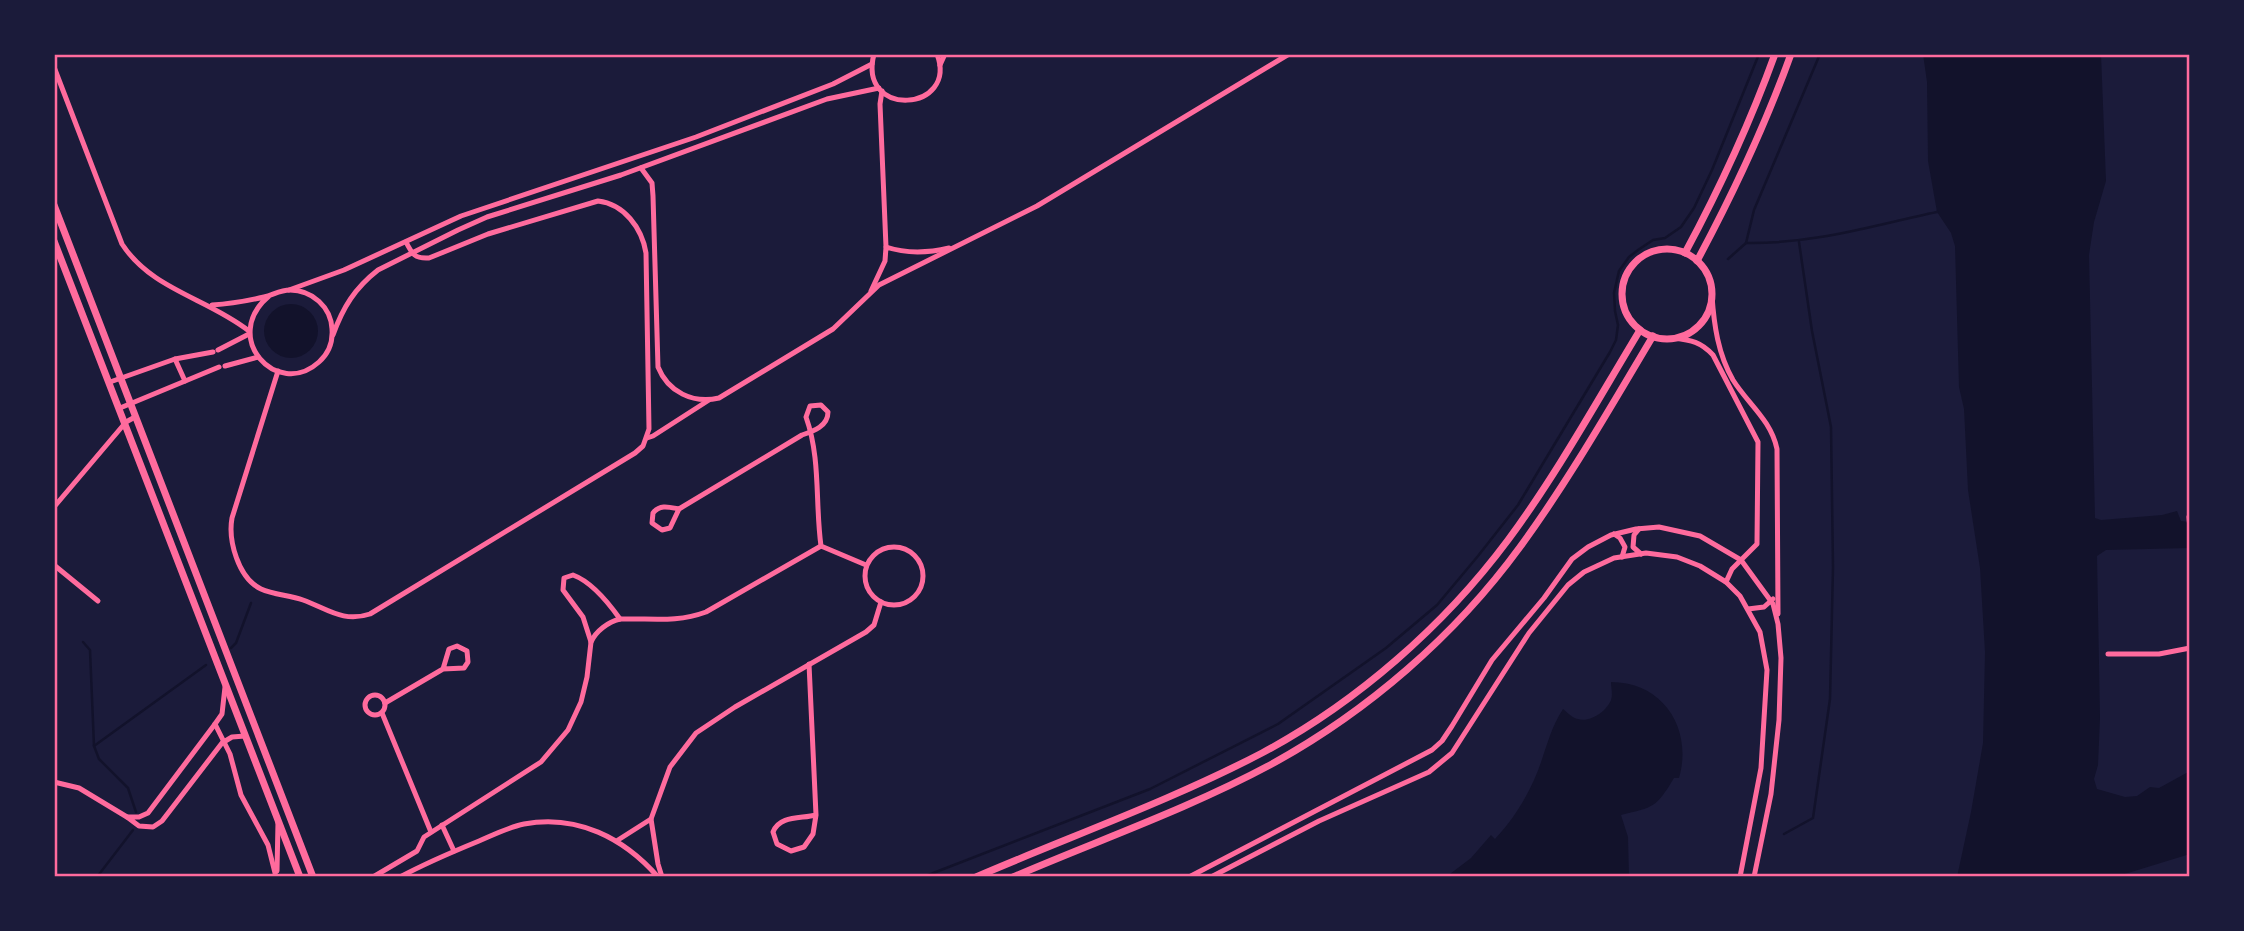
<svg xmlns="http://www.w3.org/2000/svg" width="2244" height="931" font-family="'Varela Round',sans-serif">
<style>
.water{fill:#12122b}
.lines{fill:none;stroke-linecap:round;stroke-linejoin:round}
.stream{stroke:#12122b;stroke-width:2.5}
.minor{stroke:#ff6b9d;stroke-width:5}
.secondary{stroke:#ff6b9d;stroke-width:7}
.neatline{fill:none;stroke:#ff6b9d;stroke-width:2.5}
</style>
<rect width="100%" height="100%" fill="#1b1b3a"/>
<g class="water">
<path d="M1923,54H2101L2106,181L2094,222L2089,255L2095,518L2101,520L2162,515L2177,511L2181,521L2190,522V548L2106,550L2097,556L2100,718L2098,765L2094,779L2097,789L2125,797L2137,796L2150,787L2159,788L2190,771V854L2115,877H1957L1971,812L1983,743L1985,652L1980,568L1968,490L1964,409L1959,387L1955,246L1951,233L1937,212L1928,161L1927,82Z"/>
<circle cx="291" cy="331" r="27"/>
<path d="M1611,682C1664,682 1693,730 1679,778H1674C1656,808 1654,807 1621,815L1628,837L1629,877H1446L1471,858L1491,835L1495,839C1512,821 1524,802 1534,780C1545,756 1548,732 1563,709C1567,712 1572,718 1578,719C1590,723 1607,711 1611,700C1613,694 1611,688 1611,682Z"/>
</g>
<g class="lines">
<g class="stream">
<path d="M1746,243C1815,244 1870,226 1937,212"/>
<path d="M1728,259L1746,243L1754,210L1820,54"/>
<path d="M83,642L90,650L94,746L206,665"/>
<path d="M231,648L236,643L251,603"/>
<path d="M94,746L99,759L128,788L136,812"/>
<path d="M1784,834L1813,818L1830,699L1833,567L1831,427L1812,331L1799,242"/>
<path d="M97,877L133,830"/>
<path d="M923,877L1150,789L1278,724L1386,648L1437,605L1478,556L1518,505L1610,352L1616,340L1618,325L1615,311L1614,293L1619,271L1629,257L1638,250L1653,240L1665,238L1681,227L1694,208L1712,170L1759,54"/>
</g>
<g class="minor">
<path d="M874,54C857,119 959,112 937,54"/>
<path d="M940,65L945,54"/>
<path d="M54,67L122,244C152,290 207,298 249,331"/>
<path d="M882,91L880,104L886,247"/>
<path d="M641,168L652,183L653,196L658,367C668,392 693,404 719,398L833,329L879,285L1037,206L1289,54"/>
<path d="M289,290L344,270L461,216L696,137L833,84L872,64"/>
<path d="M871,291L885,261L886,247C907,254 928,253 949,248"/>
<path d="M1712,296C1714,325 1718,354 1733,380C1748,404 1771,420 1777,449L1778,614"/>
<path d="M212,305C229,304 247,301 264,297C273,295 280,290 290,290C312,290 331,307 332,329C333,342 328,354 319,362C277,400 220,337 269,296"/>
<path d="M333,335C343,307 355,288 378,270L458,230L487,217L621,175L827,99L879,88"/>
<path d="M1674,338C1691,340 1701,342 1713,355L1758,442L1757,544L1732,569L1726,582"/>
<path d="M218,350L249,334"/>
<path d="M175,359L185,381"/>
<path d="M225,366L258,357"/>
<path d="M278,371L232,518C228,540 238,578 261,589C274,595 290,595 303,600C328,609 343,623 370,614L635,453L643,446L649,429L646,253C642,228 624,204 598,201L488,234L429,258C415,259 412,254 406,242"/>
<path d="M110,382L175,359L213,352"/>
<path d="M120,408L219,367"/>
<path d="M647,438L653,436L709,400"/>
<path d="M54,507L126,422L135,417"/>
<path d="M679,509C669,507 660,504 653,513L652,523L662,530L670,528L679,509L802,435C814,431 828,426 828,412L821,405L810,406L806,417C821,459 815,503 821,546L866,565"/>
<path d="M2189,517L2190,529"/>
<path d="M1639,529L1634,535L1633,547L1641,554"/>
<path d="M1614,534L1620,538L1625,547L1622,557"/>
<circle cx="894" cy="576" r="29"/>
<path d="M54,565L98,601"/>
<path d="M1748,609L1764,607L1773,599"/>
<path d="M591,642C596,631 608,622 620,619C651,618 676,623 706,612L821,546"/>
<path d="M2108,654H2159L2190,648"/>
<path d="M809,664L816,815L813,834L804,847L791,851L777,844L773,832C780,815 801,819 816,815"/>
<path d="M225,687L222,714L215,724L148,813L139,817H127L139,826L153,827L162,821L222,743L232,737L245,736"/>
<circle cx="375" cy="705" r="10"/>
<path d="M385,703L443,669L464,668L468,662L467,651L457,646L449,649L443,669"/>
<path d="M382,713L431,832"/>
<path d="M215,724L230,754L241,795L268,845L276,877"/>
<path d="M54,782L79,788L127,817"/>
<path d="M651,819L670,767L696,733L735,707L866,632L874,625L881,602"/>
<path d="M442,825L454,851"/>
<path d="M618,840L651,819L658,864L662,877"/>
<path d="M277,871L278,822"/>
<path d="M373,877L417,851L424,837L541,762L568,730L581,702L587,677L591,642L583,617L563,590L564,578L573,575C592,582 608,602 620,619"/>
<path d="M400,877C426,863 452,852 479,841C493,835 509,827 524,824C577,814 624,838 658,877"/>
<path d="M1189,877L1432,750L1442,741L1452,726L1492,660L1544,598L1572,559L1588,547L1611,535L1636,529L1659,527L1700,536L1741,560L1773,604L1778,624L1781,658L1779,720L1771,794L1754,877"/>
<path d="M1211,877L1319,821L1429,772L1452,753L1529,633L1568,585L1584,572L1614,558L1646,553L1677,557L1700,566L1726,582L1740,596L1760,632L1767,670L1761,768L1740,877"/>
</g>
<g class="secondary">
<path d="M54,205L313,877"/>
<path d="M54,241L300,877"/>
<circle cx="1667" cy="294" r="45"/>
<path d="M1685,253C1720,188 1750,123 1775,54"/>
<path d="M1697,261C1733,194 1765,126 1791,54"/>
<path d="M976,877C1071,836 1170,801 1262,753C1356,703 1444,626 1508,540C1557,474 1597,401 1640,330"/>
<path d="M1013,877C1099,840 1188,809 1270,765C1367,712 1455,636 1520,547C1569,480 1610,408 1653,336"/>
</g>
</g>
<rect width="2244" height="931" fill="none" stroke="#1b1b3a" stroke-width="112"/>
<rect x="56" y="56" width="2132" height="819" class="neatline"/>
</svg>
